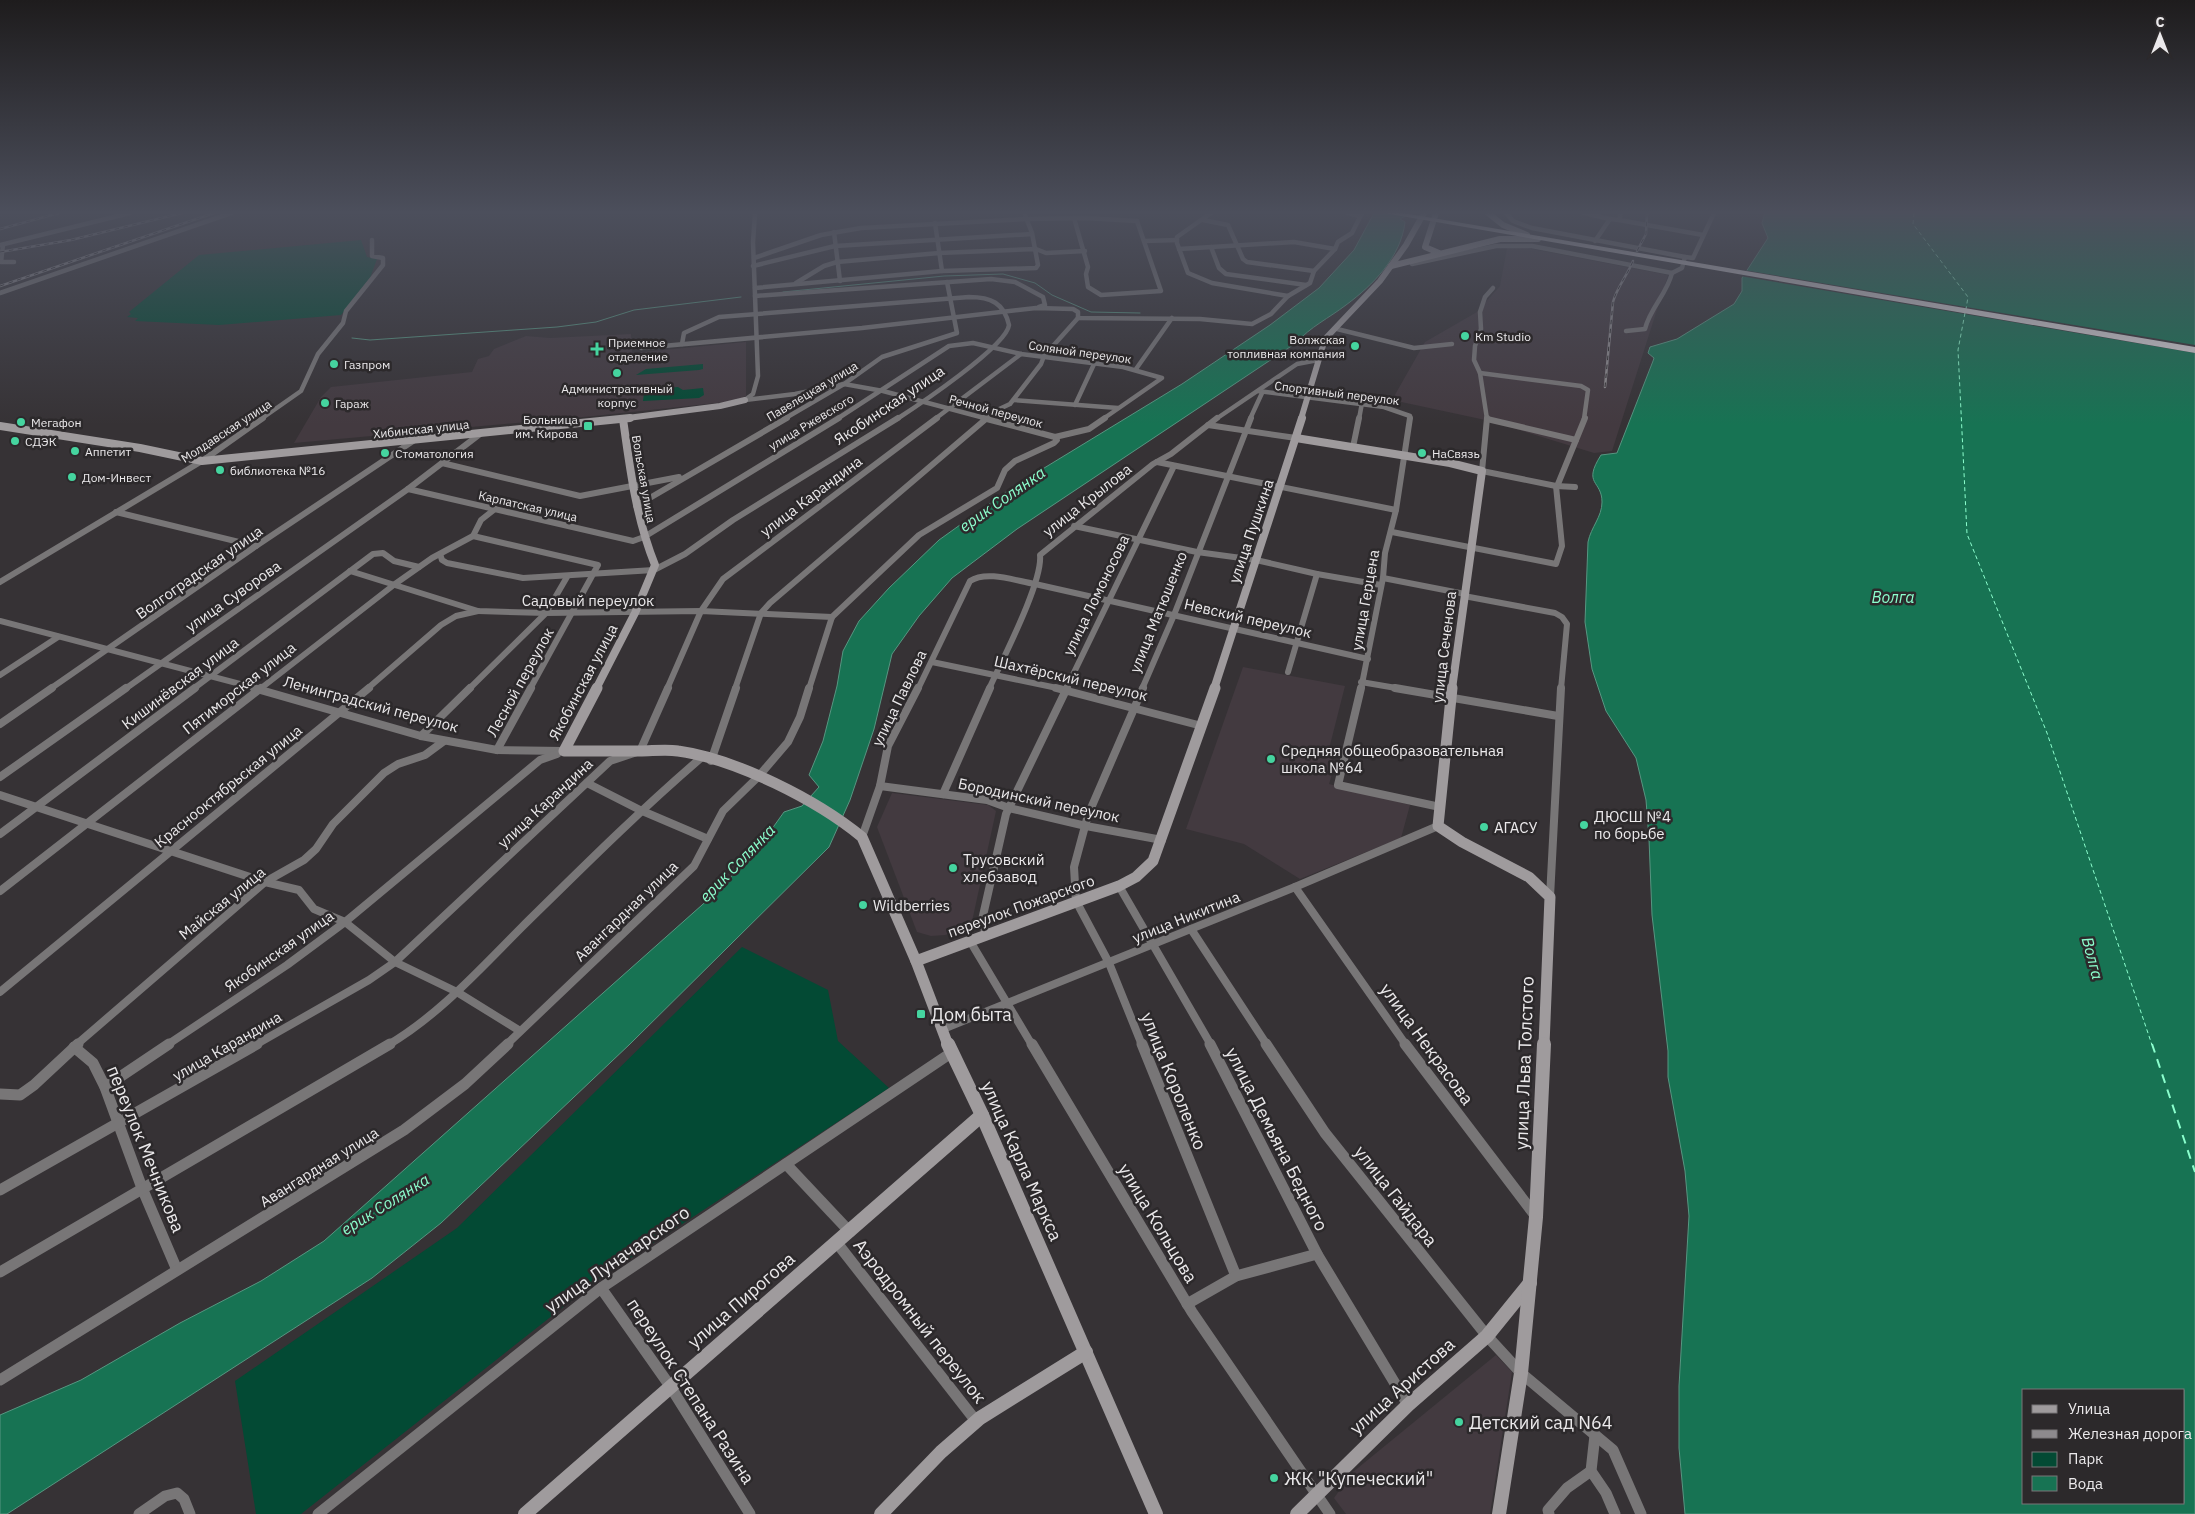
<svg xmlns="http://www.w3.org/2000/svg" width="2195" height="1514" font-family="'IBM Plex Sans',sans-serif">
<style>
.built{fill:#433a40}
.green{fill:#034a34}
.water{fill:#177353;stroke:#579681;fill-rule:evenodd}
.pier{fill:#363235}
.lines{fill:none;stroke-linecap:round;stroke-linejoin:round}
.stream{stroke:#579681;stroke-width:1}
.ferry-far1{stroke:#8cffce;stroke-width:1;stroke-dasharray:4 3;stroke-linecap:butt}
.ferry{stroke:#8cffce;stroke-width:2;stroke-dasharray:9 7;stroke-linecap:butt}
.street-far3{stroke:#787677;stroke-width:4.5}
.street-far2{stroke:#787677;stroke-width:6}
.street-far1{stroke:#787677;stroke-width:8}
.street{stroke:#787677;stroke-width:11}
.secondary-far3{stroke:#9f9b9d;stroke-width:6}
.secondary-far2{stroke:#9f9b9d;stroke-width:8}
.secondary-far1{stroke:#9f9b9d;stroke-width:11}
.secondary{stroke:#9f9b9d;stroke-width:14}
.highway{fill:#d7d2d5;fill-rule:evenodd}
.rail-casing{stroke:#8d8a8d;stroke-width:2.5}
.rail{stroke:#2c292b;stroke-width:1;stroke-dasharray:4.5;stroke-linecap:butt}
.poi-dot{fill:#45d49f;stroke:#2c292b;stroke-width:2}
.labels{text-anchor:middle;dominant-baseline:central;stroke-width:5;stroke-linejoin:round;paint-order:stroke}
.far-poi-label{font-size:12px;fill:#ebe9eb;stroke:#2c292b;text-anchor:start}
.far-street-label{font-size:12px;fill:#ebe9eb;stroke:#2c292b}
.street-label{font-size:15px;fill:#ebe9eb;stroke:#2c292b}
.poi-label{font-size:15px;fill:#ebe9eb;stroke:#2c292b;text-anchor:start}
.water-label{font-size:16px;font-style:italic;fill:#8cffce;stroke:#2c292b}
.near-poi-label{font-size:18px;fill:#ebe9eb;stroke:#2c292b;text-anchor:start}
.near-street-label{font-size:18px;fill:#ebe9eb;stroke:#2c292b}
</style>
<rect width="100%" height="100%" fill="#363235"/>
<g class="built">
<path d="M1516,246L1668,275L1612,451L1594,453L1490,421L1392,400L1425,342L1477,312L1500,286L1507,248Z"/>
<path d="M631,334L632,353L746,342V396L735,401L594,416L294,443L321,397L331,387L472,372L478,359L489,356L494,349L526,336L550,338Z"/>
<path d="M1243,667L1345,686L1328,753L1335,765L1329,784L1410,805L1401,838L1300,879L1244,844L1186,829Z"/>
<path d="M892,793L988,805L996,811L971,926L945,935L931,936L917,932L877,827Z"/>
<path d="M1496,1355L1512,1372L1490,1514H1346L1334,1498L1353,1472Z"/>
</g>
<g class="green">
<path d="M361,240L367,257L377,259L370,278L341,315L219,325L135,321L138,318L127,317L131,314L129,312L199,255Z"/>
<path d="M703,364V369L699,370L636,375L646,369Z"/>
<path d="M678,387L683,390L703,388L704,395L699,398L643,401L644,393L648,390Z"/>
<path d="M742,947L828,990L838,1041L889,1088L600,1278L301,1514H256L235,1381L457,1228Z"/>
</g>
<g class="water">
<path d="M1374,213H1410L1400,219L1405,222C1401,257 1373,285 1346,305C1329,318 1310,327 1296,343L1017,529L952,578L919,616L892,654L874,729L850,800L829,847L630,1044L441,1223L372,1278L7,1514H0V1415L81,1380L180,1323L261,1281L324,1241L720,889L764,840L784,812L802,806L819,787L809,775L823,741L837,686L843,651L859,621L889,588L939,540L1013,487L1182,384L1270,325L1319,288L1354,250Z"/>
<path d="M1765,213H2195V1514H1685L1679,1448V1386L1689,1216L1685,1171L1668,1077V1051L1652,915L1649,839L1646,800L1636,758L1606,711L1592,669L1585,622L1588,542C1591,527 1602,517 1602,502C1602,480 1582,485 1601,455L1617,453L1653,361L1654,358L1648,353L1650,347L1677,339L1734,304L1742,291V278L1768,238L1762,223ZM2024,1390H2184V1503H2024Z"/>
</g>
<path class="pier" d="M1744,270L2195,345V353L1740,276Z"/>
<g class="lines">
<g class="stream">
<path d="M783,292L944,276L1003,274L1035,283L1052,295L1091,312L1140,313"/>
<path d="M352,338L370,340L557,327L596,322L634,310L741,297"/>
</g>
<g class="ferry-far1">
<path d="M1914,213L1913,224L1968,297L1966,309"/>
<path d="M1965,313L1958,350L1967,534L2047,733L2152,1045"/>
</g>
<path class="ferry" d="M2152,1044L2195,1172"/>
<g class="street-far3">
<path d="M1211,213L1177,237V243L1188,273L1212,283L1288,296"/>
<path d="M1347,213L1360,216"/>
<path d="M1506,213L1513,221L1532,228L1685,257"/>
<path d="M1584,213L1610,219"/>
<path d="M1074,218L1088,267L1086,274L1088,287L1101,295L1161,291L1137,221"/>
<path d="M1203,220L1228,225L1243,259L1247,262L1314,271"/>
<path d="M1619,220L1703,235"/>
<path d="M935,223L942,271"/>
<path d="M834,232L840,281"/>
<path d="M1144,241L1177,240"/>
<path d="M1595,241L1610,219L1619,220L1621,213"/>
<path d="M0,245L130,213"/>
<path d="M3,245L1,262H14"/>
<path d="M1211,247L1219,268L1226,274L1306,285"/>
<path d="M1179,249L1294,242L1335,249"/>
<path d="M754,258L821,235L861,228L1027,219L1085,218L1137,221"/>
<path d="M1412,264L1496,246H1532L1672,273L1682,268L1685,257L1693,258L1714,213"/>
<path d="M753,266L835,246L1032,234"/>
<path d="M796,283L824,266L837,262L939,253L1036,249L1046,253L1085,251"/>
<path d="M755,288L942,271L1036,268L1038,265L1032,233L1025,215"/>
<path d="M0,293L231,213"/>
<path d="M755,296L991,279L1015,282L1043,297L1045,305L1039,307"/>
<path d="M1337,329L1414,348L1452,344"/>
<path d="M1626,331L1645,329C1650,308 1667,294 1672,273"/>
<path d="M682,344L684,333L719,317L969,297C991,297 1004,303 1009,325C1007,346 917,406 897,419"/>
<path d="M641,348L862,328L1036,308L1073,309L1078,312V318L1200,319L1252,324L1271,314L1288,296L1310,283L1314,271L1335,249L1338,242L1352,233L1362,213"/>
<path d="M1136,369L1172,318"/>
<path d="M1480,373L1581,386L1588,390L1584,419"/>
<path d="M1258,391L1384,407L1410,416V419"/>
<path d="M746,399L753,394L758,376L753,242L755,213"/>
<path d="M745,400L795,394L844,384L883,391L988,419"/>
<path d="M1014,400L1118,408"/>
<path d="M1075,405L1095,362"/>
<path d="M261,419L301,391L318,354L343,323L346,311L383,265V258L372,256V240"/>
<path d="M784,419L844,384L882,357L957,333L947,282"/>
<path d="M837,419L949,346L973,343L1021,354L1123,367L1162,378L1103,419"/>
<path d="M935,419L1021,354"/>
<path d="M986,419L995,411L1010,404L1041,364L1044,356L1078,318"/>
<path d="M1216,419L1297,364L1318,360"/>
<path d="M1250,419L1262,393"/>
<path d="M1359,419L1362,403"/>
<path d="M1487,419L1480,373L1474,360L1475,346L1481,329L1480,312L1485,297L1493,288"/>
</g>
<g class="street-far2">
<path d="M983,418L1055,437"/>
<path d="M1487,418L1482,471L1556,486L1575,487"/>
<path d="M1487,419L1576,440"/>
<path d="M1208,425L1296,438"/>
<path d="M1353,447L1359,418"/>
<path d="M1157,462L1396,510"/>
<path d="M442,463L580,496L679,477"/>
<path d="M1558,484L1585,418"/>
<path d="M408,489L633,541L644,537L839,418"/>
<path d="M636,506L787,418"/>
<path d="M116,512L256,546"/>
<path d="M1074,526L1197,552L1256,560L1317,574L1381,585"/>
<path d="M1392,532L1556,564L1562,546L1556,486"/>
<path d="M473,536L598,565L530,689"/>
<path d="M440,554L442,560L447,563L523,578L654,570L685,554L733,520L898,418"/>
<path d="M350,571L478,611L546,613L701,611L832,617"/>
<path d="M1383,578L1465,594"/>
<path d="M0,582L202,461L263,418"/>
<path d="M1464,596L1555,613L1562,617L1567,624L1561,689"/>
<path d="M0,621L259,689"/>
<path d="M932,662L1062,689"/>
<path d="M1288,672L1317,574"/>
<path d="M0,675L58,637"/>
<path d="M1361,682L1402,689"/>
<path d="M50,689L256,546L413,441"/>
<path d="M125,689L408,489L480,434"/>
<path d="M193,689L373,554L383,553L394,561L419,567"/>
<path d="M260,689L395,584L432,558L473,536L481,520L495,509"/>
<path d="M367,689L441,625L456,616L478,611"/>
<path d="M469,689L546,613L567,577"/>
<path d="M667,689L701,611L723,579L937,418"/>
<path d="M735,689L761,613L770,603L987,418"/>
<path d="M809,689L832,617L919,535L997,488L1005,470L1015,461L1054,443L1057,440L1055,437L1089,429L1105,418"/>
<path d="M918,689L970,581C987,570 1016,581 1035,584L1368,659"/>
<path d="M989,689C1002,660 1043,582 1040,555L1153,464L1171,454L1217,418"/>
<path d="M1066,689L1174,466"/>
<path d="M1142,689L1174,615L1251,418"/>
<path d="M1361,689L1383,578L1385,553L1396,510L1410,418"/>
</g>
<g class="street-far1">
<path d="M254,688L421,736L497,750L564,751"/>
<path d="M1056,688L1202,726"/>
<path d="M1361,688L1338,785L1440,807"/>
<path d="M1395,688L1558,716"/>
<path d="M0,724L52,688"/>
<path d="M421,736L470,688"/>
<path d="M497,750L531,688"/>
<path d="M711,761L736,688"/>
<path d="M0,777L126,688"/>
<path d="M587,783L640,810L708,839"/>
<path d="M880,786L987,800L1009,808L1086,826L1162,840"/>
<path d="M943,794L990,688"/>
<path d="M0,795L265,882L299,890L314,909L345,922L395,962L457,992L520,1031"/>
<path d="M0,834L195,688"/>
<path d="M862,837L880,786L888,746L918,688"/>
<path d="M1119,886L1211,1045"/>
<path d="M1295,887L1406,1045"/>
<path d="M0,891L261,688"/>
<path d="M1550,897L1561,688"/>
<path d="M1191,929L1267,1045"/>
<path d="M986,935L982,920L1006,814L1067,688"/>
<path d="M970,941L1032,1045"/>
<path d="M0,992L369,688"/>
<path d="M943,1029L1295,887L1438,826"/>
<path d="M76,1045L265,882L304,860L316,849L333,824L384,773L398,764L425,755L444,741"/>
<path d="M167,1045L287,965L345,922L540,760L557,754"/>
<path d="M255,1045L369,980L395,962L610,761L640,751L668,688"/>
<path d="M388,1045C439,1015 480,969 522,927C581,869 639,811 702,757"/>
<path d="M506,1045L694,866L723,811L758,777L788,742L800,717L809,688"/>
<path d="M1142,1045L1109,963L1076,901L1074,867L1088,815L1143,688"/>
</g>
<g class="street">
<path d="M1032,1044L1192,1312L1330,1514"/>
<path d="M1142,1044L1236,1276"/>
<path d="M1210,1044L1317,1254L1408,1405"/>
<path d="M1266,1044L1325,1133L1487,1336L1521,1373L1613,1450L1641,1514"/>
<path d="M1405,1044L1534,1214"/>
<path d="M74,1047L93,1063L105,1087L142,1188L177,1270"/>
<path d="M105,1087L169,1044"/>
<path d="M0,1094L20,1095L34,1085L78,1044"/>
<path d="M786,1164L850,1232"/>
<path d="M0,1190L257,1044"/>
<path d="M837,1243L976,1421"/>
<path d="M0,1272L390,1044"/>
<path d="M601,1288L670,1386L750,1514"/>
<path d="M1187,1304L1236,1276L1317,1254"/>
<path d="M0,1380L404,1130L465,1084L508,1044"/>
<path d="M1595,1435L1591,1471L1606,1493L1615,1514"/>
<path d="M139,1514L165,1496L177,1493L184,1499L190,1514"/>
<path d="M318,1514L601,1288L951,1053"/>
<path d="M1549,1514L1548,1510L1567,1488L1591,1471"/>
</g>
<g class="secondary-far3">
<path d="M1436,213L1425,247L1439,253"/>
<path d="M1488,213L1503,225L1527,235"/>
<path d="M1391,266L1500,239H1538"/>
<path d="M620,419L720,406L745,400"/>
<path d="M1301,419L1325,339L1380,281L1406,245L1424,213"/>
</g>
<g class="secondary-far2">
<path d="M0,426L140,448L202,461L630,418"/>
<path d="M1296,438L1450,463L1482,471L1452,689"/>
<path d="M596,689L635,613L655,565C636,518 630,469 623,419"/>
<path d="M1214,689L1302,418"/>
</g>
<g class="secondary-far1">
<path d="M597,688L564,751C589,751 615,751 640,751C652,751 666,749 678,751C736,759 817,800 862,837L916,961L948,1045"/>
<path d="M1452,688L1438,826L1462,842L1529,877L1550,897L1544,1045"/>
<path d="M916,961L1119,886L1136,877L1153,861L1215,688"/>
</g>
<g class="secondary">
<path d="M948,1044L982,1115L1156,1514"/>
<path d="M525,1514L982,1115"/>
<path d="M881,1514L941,1452L980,1418L1086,1352"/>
<path d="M1297,1514L1408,1405L1487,1336L1530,1283"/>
<path d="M1499,1514L1521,1373L1536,1217L1544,1044"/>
</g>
<path class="highway" d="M1384,213H1403L2195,347V353Z"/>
<defs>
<g id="rail">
<path d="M0,229L59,213"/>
<path d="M1637,251L1646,234L1647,213"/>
<path d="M0,252L71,240L182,213"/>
<path d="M0,286L214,213"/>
<path d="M1605,387L1613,302C1617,287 1627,276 1633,261"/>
</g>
</defs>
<use href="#rail" class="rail-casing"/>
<use href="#rail" class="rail"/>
</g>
<linearGradient id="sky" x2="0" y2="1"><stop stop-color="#1e1c1d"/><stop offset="0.5" stop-color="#4c4f5c"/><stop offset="1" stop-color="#4c4f5c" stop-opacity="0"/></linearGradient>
<rect width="2195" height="425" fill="url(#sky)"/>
<g class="poi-dot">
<circle cx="1465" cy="336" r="5"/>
<circle cx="1355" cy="346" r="5"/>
<path d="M594.5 341.5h5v5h5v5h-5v5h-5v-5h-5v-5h5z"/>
<circle cx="334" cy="364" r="5"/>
<circle cx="617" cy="373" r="5"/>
<circle cx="325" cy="403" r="5"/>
<circle cx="21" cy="422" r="5"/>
<rect x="583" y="421" width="10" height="10" rx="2.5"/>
<circle cx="15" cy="441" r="5"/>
<circle cx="75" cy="451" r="5"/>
<circle cx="385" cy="453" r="5"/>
<circle cx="1422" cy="453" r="5"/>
<circle cx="220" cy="470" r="5"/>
<circle cx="72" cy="477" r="5"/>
<circle cx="1271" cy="759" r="5"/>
<circle cx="1584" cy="825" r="5"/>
<circle cx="1484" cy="827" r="5"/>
<circle cx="953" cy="868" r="5"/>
<circle cx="863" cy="905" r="5"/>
<rect x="916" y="1009" width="10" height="10" rx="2.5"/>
<circle cx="1459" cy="1422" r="5"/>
<circle cx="1274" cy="1478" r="5"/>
</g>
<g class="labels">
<g class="far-poi-label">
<text x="1475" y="336">Кm Studio</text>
<text x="1345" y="339" text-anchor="end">Волжская<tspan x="1345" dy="14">топливная компания</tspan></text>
<text x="608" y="342">Приемное<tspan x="608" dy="14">отделение</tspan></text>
<text x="344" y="364">Газпром</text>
<text x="617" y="388" text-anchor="middle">Административный<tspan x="617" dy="14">корпус</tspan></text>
<text x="335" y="403">Гараж</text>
<text x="578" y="419" text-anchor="end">Больница<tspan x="578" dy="14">им. Кирова</tspan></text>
<text x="31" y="422">Мегафон</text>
<text x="25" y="441">СДЭК</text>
<text x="85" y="451">Аппетит</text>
<text x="395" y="453">Стоматология</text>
<text x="1432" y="453">НаСвязь</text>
<text x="230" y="470">библиотека №16</text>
<text x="82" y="477">Дом-Инвест</text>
</g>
<g class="far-street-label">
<text transform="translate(1080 352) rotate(8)">Соляной переулок</text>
<text transform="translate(812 391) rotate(-31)">Павелецкая улица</text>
<text transform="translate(1337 393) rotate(7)">Спортивный переулок</text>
<text transform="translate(996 411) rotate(15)">Речной переулок</text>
<text transform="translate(811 422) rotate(-31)">улица Ржевского</text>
<text transform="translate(421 429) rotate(-6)">Хибинская улица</text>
<text transform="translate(226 431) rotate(-33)">Молдавская улица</text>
<text transform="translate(644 479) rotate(80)">Вольская улица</text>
<text transform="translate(528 506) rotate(13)">Карпатская улица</text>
</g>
<g class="street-label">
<text transform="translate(889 405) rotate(-34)">Якобинская улица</text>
<text transform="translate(811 496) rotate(-37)">улица Карандина</text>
<text transform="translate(1087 500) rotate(-38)">улица Крылова</text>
<text transform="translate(1251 531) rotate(-71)">улица Пушкина</text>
<text transform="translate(199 572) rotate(-35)">Волгоградская улица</text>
<text transform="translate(1096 595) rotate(-64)">улица Ломоносова</text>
<text transform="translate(233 596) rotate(-35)">улица Суворова</text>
<text x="588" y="600">Садовый переулок</text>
<text transform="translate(1365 600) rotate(-80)">улица Герцена</text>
<text transform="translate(1158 612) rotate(-68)">улица Матюшенко</text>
<text transform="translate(1248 618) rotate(13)">Невский переулок</text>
<text transform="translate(1444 647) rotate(-83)">улица Сеченова</text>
<text transform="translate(1071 678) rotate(13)">Шахтёрский переулок</text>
<text transform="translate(520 682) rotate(-61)">Лесной переулок</text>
<text transform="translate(583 682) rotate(-62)">Якобинская улица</text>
<text transform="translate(180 683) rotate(-37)">Кишинёвская улица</text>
<text transform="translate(239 688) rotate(-38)">Пятиморская улица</text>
<text transform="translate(899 698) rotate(-64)">улица Павлова</text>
<text transform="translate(371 704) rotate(15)">Ленинградский переулок</text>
<text transform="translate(228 786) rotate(-39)">Краснооктябрьская улица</text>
<text transform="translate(1039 800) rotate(12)">Бородинский переулок</text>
<text transform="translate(545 803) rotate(-43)">улица Карандина</text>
<text transform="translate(222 903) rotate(-39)">Майская улица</text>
<text transform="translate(1021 906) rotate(-20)">переулок Пожарского</text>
<text transform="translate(626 911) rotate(-44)">Авангардная улица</text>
<text transform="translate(1186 917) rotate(-22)">улица Никитина</text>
<text transform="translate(279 951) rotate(-35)">Якобинская улица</text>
<text transform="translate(227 1046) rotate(-30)">улица Карандина</text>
<text transform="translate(319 1167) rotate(-32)">Авангардная улица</text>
</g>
<g class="poi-label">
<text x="1281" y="750">Средняя общеобразовательная<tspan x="1281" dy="17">школа №64</tspan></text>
<text x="1594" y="816">ДЮСШ №4<tspan x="1594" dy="17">по борьбе</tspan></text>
<text x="1494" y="827">АГАСУ</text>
<text x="963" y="859">Трусовский<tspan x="963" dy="17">хлебзавод</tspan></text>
<text x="873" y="905">Wildberries</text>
</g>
<g class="water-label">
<text transform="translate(1002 499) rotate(-35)">ерик Солянка</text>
<text x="1893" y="597">Волга</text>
<text transform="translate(737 863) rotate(-46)">ерик Солянка</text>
<text transform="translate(2093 958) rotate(75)">Волга</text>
<text transform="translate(385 1204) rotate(-32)">ерик Солянка</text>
</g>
<g class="near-poi-label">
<text x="931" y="1014">Дом быта</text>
<text x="1469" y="1422">Детский сад N64</text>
<text x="1284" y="1478">ЖК "Купеческий"</text>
</g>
<g class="near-street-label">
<text transform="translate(1427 1044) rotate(54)">улица Некрасова</text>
<text transform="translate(1524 1063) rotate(-88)">улица Льва Толстого</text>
<text transform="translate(1174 1081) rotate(68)">улица Короленко</text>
<text transform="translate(1277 1139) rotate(63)">улица Демьяна Бедного</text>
<text transform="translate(146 1149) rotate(68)">переулок Мечникова</text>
<text transform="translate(1022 1161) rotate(66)">улица Карла Маркса</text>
<text transform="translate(1396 1196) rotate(52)">улица Гайдара</text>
<text transform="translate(1158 1223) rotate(59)">улица Кольцова</text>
<text transform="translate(617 1259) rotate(-35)">улица Луначарского</text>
<text transform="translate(741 1300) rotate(-41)">улица Пирогова</text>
<text transform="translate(920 1321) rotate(52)">Аэродромный переулок</text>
<text transform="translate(1402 1386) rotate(-42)">улица Аристова</text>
<text transform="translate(691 1391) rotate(57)">переулок Степана Разина</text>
</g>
</g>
<rect x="2022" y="1389" width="162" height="115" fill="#2c292b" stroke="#787678"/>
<rect x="2032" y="1405" width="25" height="8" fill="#9f9b9d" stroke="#787678"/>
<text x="2068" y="1414" font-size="15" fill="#ebe9eb">Улица</text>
<rect x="2032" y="1430" width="25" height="8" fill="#8d8a8d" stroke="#787678"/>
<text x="2068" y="1439" font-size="15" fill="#ebe9eb">Железная дорога</text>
<rect x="2032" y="1452" width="25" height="15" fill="#034a34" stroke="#787678"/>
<text x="2068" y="1464" font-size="15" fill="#ebe9eb">Парк</text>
<rect x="2032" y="1476" width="25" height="15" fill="#177353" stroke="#787678"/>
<text x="2068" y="1489" font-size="15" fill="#ebe9eb">Вода</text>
<g transform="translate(2160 35)" stroke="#2c292b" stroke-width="4" paint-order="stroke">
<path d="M0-4L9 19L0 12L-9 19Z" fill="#ebe9eb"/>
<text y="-8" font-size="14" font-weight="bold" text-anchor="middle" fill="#ebe9eb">С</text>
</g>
</svg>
